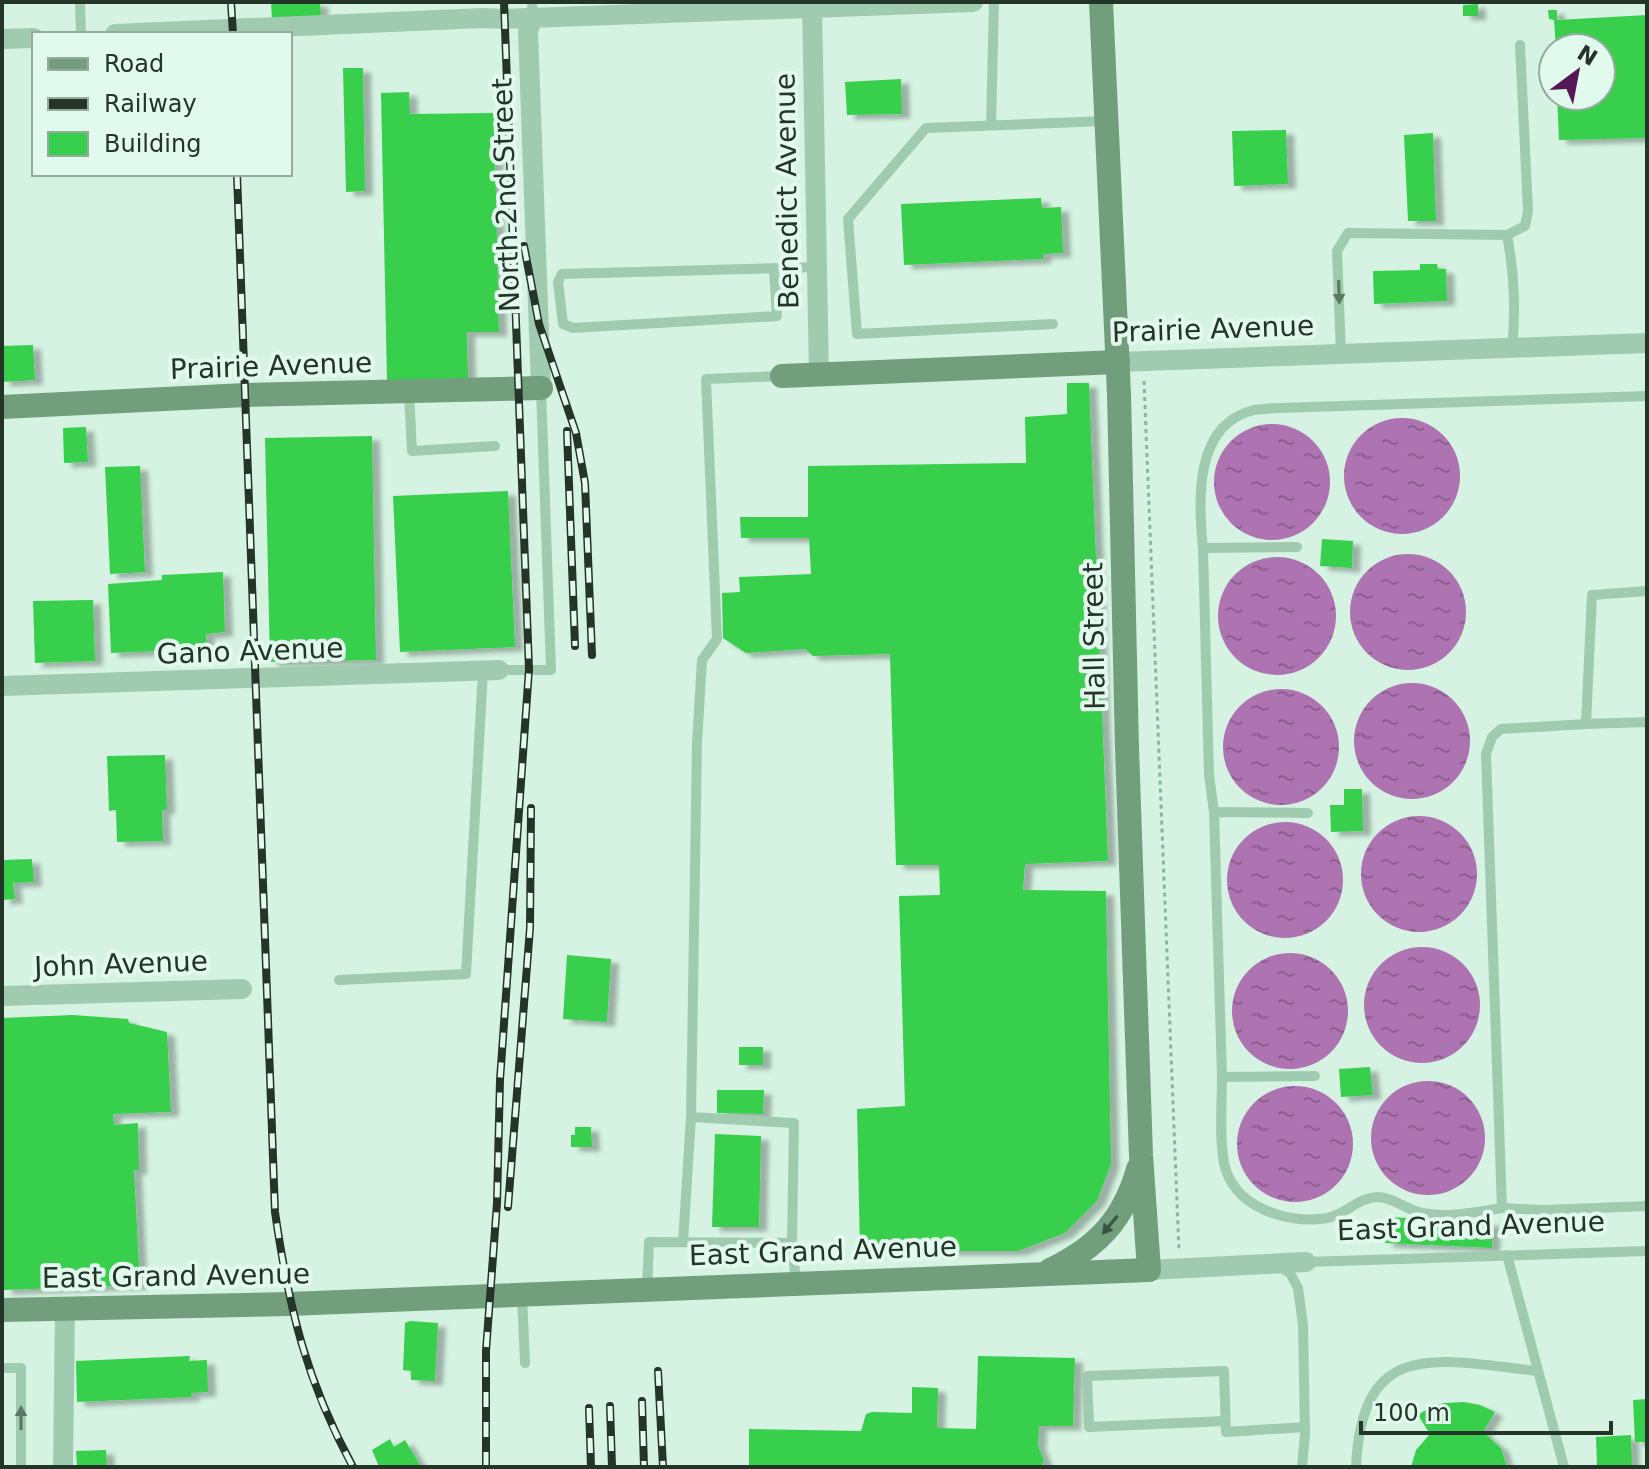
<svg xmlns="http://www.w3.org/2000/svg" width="1649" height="1469" font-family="'DejaVu Sans',sans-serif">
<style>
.water{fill:url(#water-ripples)}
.building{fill:#37cf4e;filter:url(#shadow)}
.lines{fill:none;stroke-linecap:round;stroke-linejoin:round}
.path{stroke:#8bb69a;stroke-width:3;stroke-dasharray:4 4;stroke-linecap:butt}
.lane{stroke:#a1cbb0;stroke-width:10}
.street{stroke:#a1cbb0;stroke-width:20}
.secondary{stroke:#729e7e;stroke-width:24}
.rail-casing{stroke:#243428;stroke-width:8}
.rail{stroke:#e1faed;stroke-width:5;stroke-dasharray:15;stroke-linecap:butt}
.oneway{fill:#5c7865}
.oneway2{fill:#3b5442}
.labels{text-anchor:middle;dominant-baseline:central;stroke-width:8;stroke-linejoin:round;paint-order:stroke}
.street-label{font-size:28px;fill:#243428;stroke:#e1faed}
</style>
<defs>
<pattern id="water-ripples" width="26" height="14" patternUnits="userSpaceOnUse" patternTransform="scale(2)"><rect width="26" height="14" fill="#ae73b1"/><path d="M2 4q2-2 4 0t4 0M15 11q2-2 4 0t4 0" fill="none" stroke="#8d5f90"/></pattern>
<filter id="shadow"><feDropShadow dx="8" dy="4.5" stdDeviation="2" flood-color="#0004"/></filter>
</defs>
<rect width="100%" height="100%" fill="#d5f2e2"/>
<g class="water">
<circle cx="1402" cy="476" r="58"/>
<circle cx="1272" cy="482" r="58"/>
<circle cx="1408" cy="612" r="58"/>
<circle cx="1277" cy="616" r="59"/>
<circle cx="1412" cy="741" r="58"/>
<circle cx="1281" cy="747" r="58"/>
<circle cx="1419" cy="874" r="58"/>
<circle cx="1285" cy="880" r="58"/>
<circle cx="1422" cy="1005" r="58"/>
<circle cx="1290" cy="1011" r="58"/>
<circle cx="1428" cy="1138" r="57"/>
<circle cx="1295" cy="1144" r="58"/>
</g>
<g class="building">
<path d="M271,2H320L321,19L272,21Z"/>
<path d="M1478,4V16H1463V5Z"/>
<path d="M1548,10H1557V20L1647,15V138L1559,140L1557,96H1601V48H1556L1554,20L1549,19Z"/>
<path d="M343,68H363L365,191L346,192Z"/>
<path d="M901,79L902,114L847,115L845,82Z"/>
<path d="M409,92L410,114L494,113L499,332H467L468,380L387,381L381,93Z"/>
<path d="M1286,130L1288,184L1234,186L1232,131Z"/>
<path d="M1433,133L1436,221H1408L1404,135Z"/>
<path d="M1041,198L1042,208L1061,207L1063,253L1043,254V259L904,265L901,204Z"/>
<path d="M1420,264H1437L1438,269H1446L1447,301L1374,304L1373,271L1420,270Z"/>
<path d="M33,345L35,380L2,382V346Z"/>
<path d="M1067,383H1089L1108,861L1025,864L1023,890L1106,891L1111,1164L1097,1201L1065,1233L1018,1251H860L857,1109L905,1106L899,896L940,895L939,865H896L890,654L813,656L805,649L746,653L723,638L722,593L740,592L739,577L811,574L809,538H741L740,517H808V466L1026,463L1025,417L1067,414Z"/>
<path d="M86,427L88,462L64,463L63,428Z"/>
<path d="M372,436L376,660L270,662L265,438Z"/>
<path d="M140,466L145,572L110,574L105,467Z"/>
<path d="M508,491L515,647L400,652L393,496Z"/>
<path d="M1322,539L1353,541L1352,568L1320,566Z"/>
<path d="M223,572L225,632L206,634L207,649L111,653L108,584L162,580V575Z"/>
<path d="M93,600L95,661L35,663L33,601Z"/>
<path d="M165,755L167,810H162L163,841L117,842L116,810L109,811L107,756Z"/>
<path d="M1344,789H1362L1363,831L1331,832L1330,805H1344Z"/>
<path d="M32,859L34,882L13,883L15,899L2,900V860Z"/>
<path d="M567,955L611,959L607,1022L563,1019Z"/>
<path d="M73,1015L128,1019L129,1023L167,1032L171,1112L113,1114L114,1125L138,1123L139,1170H134L140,1285L4,1290L2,1018Z"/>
<rect x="739" y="1047" width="24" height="18"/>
<path d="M1370,1067L1373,1095L1341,1097L1339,1069Z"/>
<path d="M717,1090H764L763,1114L717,1113Z"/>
<path d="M575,1127H591L592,1147H571V1135H575Z"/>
<path d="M715,1134L761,1136L759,1227H712Z"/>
<path d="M1386,1217L1493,1222L1492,1248L1385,1243Z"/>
<path d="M410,1321L438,1323L435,1381L411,1380V1371L403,1370L405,1323Z"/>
<path d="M190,1356L189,1361L207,1360L208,1392L191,1393L192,1397L77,1402L76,1361Z"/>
<path d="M978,1356L1075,1358L1073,1426H1039L1038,1446L1044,1460L1041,1467H749V1429L861,1431L866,1414L872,1412L912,1413V1387L938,1388L937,1428L976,1429Z"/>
<path d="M1647,1399V1442H1635L1633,1400Z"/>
<path d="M1464,1402L1480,1405L1495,1412L1483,1432L1501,1448L1507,1467H1411L1416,1450L1430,1434L1418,1415L1427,1409L1444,1403Z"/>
<path d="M1631,1435L1632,1467H1597L1596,1437Z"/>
<path d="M390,1439L394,1447L405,1440L421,1467H379L372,1450Z"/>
<path d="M106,1450L107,1467H77L76,1451Z"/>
</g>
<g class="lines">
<path class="path" d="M1144,381L1179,1252"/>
<g class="lane">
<path d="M80,2L81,34"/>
<path d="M532,2L533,18"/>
<path d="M991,125L994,2"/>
<path d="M1507,235L1525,226L1528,211L1520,45"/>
<path d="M774,269L777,316L573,328L563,324L558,282L562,274L817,267"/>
<path d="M1053,324L857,334L848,219L926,128L1105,121"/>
<path d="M1341,354L1337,251L1348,233L1507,235C1514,272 1516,310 1512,348"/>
<path d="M782,376L706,379L717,639L702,660L697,743L691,1117L794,1123L792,1243L796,1282"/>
<path d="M409,393L412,451L495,446"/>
<path d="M1203,548C1198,501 1194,424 1254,410C1262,409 1271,408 1279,408L1647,396"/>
<path d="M1647,591L1592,595L1586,724L1647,722"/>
<path d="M499,670H551L541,389"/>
<path d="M1586,724L1501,729L1492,737L1486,754L1502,1208L1544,1210L1647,1206"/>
<path d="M1214,812L1209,775L1203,548L1297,547"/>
<path d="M339,980L466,974L483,671"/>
<path d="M1315,1076L1222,1077C1222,1105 1219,1135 1224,1163C1233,1207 1287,1225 1327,1218C1347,1214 1357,1198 1377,1197C1394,1197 1406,1210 1422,1213C1448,1218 1476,1212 1502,1208"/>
<path d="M1222,1077L1214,812L1308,813"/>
<path d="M683,1242L691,1117"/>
<path d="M1507,1255L1564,1467"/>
<path d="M1306,1262L1647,1251"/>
<path d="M1281,1268L1290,1273L1298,1288L1303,1325L1305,1434L1302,1467"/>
<path d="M647,1289L649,1242L792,1243"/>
<path d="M522,1295L525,1363"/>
<path d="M2,1368H21V1467"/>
<path d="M1225,1421L1089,1427L1087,1376L1224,1371L1226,1432L1305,1427"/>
<path d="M1356,1467C1362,1336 1438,1360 1537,1371"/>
</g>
<g class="street">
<path d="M812,6L819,376"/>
<path d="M533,18L528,31L541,388"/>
<path d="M115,34L483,18L504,19L973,2"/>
<path d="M2,39L34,38"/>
<path d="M1118,362L1647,343"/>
<path d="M2,686L499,670"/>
<path d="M2,996L242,989"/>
<path d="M1149,1270L1306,1262"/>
<path d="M63,1467L65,1308"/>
</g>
<g class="secondary">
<path d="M782,376L1118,362"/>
<path d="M2,407L246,395L541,388"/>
<path d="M1050,1270C1098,1247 1124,1219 1138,1169"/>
<path d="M2,1310L289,1304L1149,1270L1141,1155L1127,748L1119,394L1101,2"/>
</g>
<defs>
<g id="rail">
<path d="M231,2L233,34"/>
<path d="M237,174L275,1212C289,1309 306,1380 353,1467"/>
<path d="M524,246L539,324L576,433L585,483L592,655"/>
<path d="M567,431L575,646"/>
<path d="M508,1207L530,928L531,808"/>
<path d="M658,1371L663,1467"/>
<path d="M642,1401L644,1467"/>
<path d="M610,1406L612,1467"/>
<path d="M589,1408L591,1467"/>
<path d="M486,1467V1351L497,1203L500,1080L529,669L504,2"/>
</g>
</defs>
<use href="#rail" class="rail-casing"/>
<use href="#rail" class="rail"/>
</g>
<defs><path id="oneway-solid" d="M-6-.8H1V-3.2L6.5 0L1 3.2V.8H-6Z" transform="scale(2)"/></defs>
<g class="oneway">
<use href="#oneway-solid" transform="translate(1339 292) rotate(88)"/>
<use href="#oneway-solid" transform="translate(21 1418) rotate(-90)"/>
</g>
<use class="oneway2" href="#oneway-solid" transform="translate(1110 1225) rotate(129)"/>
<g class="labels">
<g class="street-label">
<text transform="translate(787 191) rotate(-91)">Benedict Avenue</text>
<text transform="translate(506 195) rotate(-92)">North 2nd Street</text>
<text transform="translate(1213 329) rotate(-2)">Prairie Avenue</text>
<text transform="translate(271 366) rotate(-2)">Prairie Avenue</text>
<text transform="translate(1094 636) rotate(-91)">Hall Street</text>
<text transform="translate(250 651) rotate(-2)">Gano Avenue</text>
<text transform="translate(121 964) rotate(-2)">John Avenue</text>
<text transform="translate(1471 1226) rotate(-2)">East Grand Avenue</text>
<text transform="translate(823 1251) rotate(-2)">East Grand Avenue</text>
<text transform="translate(176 1276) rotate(-1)">East Grand Avenue</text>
</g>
</g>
<rect width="1649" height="1469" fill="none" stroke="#243428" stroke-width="8"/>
<rect x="32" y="32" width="260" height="144" fill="#e1faed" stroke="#95ab9e" stroke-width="2"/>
<rect x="48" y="58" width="40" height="12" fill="#729e7e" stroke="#95ab9e" stroke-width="2"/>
<text x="104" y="72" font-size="24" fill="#243428">Road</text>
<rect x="48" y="98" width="40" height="12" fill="#243428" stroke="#95ab9e" stroke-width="2"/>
<text x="104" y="112" font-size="24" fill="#243428">Railway</text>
<rect x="48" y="132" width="40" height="24" fill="#37cf4e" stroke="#95ab9e" stroke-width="2"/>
<text x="104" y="152" font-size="24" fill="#243428">Building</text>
<g transform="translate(1577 72) rotate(32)"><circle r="38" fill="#e1faed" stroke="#95ab9e" stroke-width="2"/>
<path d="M0-6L14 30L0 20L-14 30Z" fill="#561758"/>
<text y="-12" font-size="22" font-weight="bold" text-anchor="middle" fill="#243428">N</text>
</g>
<path d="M1361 1421v12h250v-12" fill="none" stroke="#243428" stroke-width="4"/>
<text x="1373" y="1421" font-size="24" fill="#243428" stroke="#e1faed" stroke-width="6" paint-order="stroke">100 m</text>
</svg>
